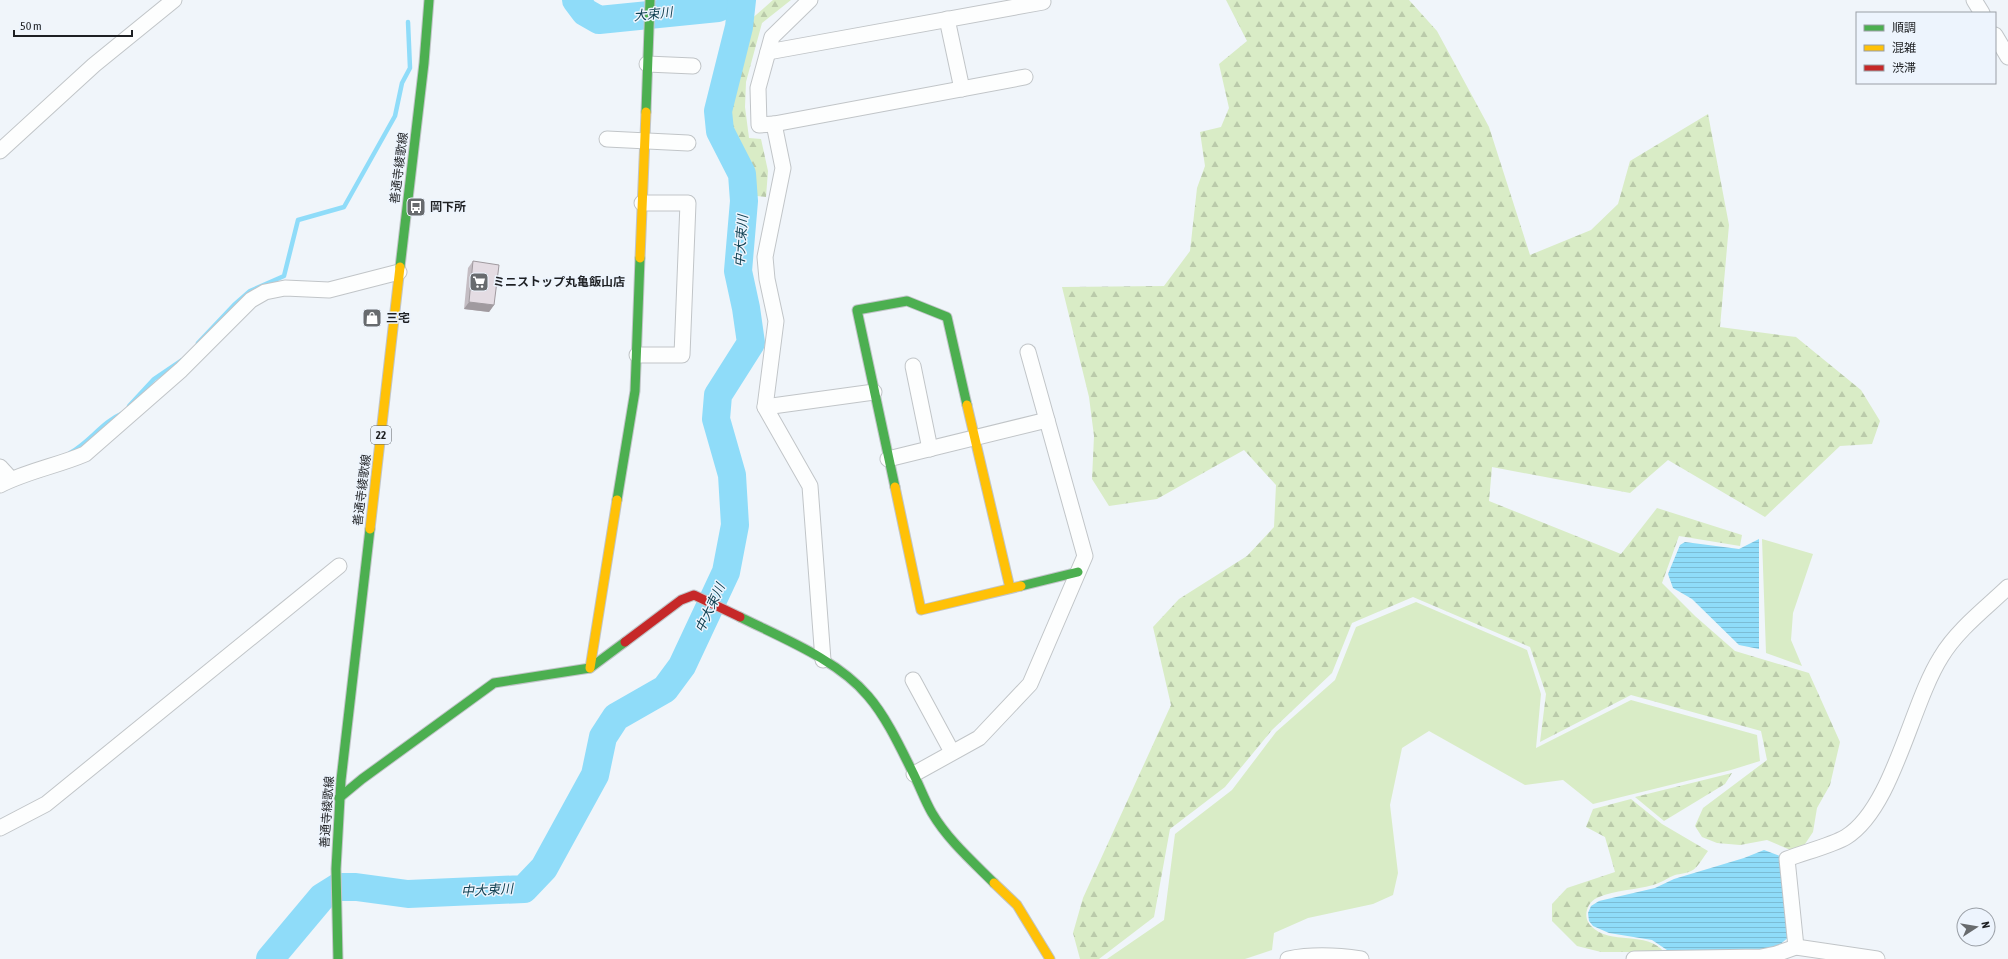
<svg xmlns="http://www.w3.org/2000/svg" width="2008" height="959" font-family="'Asap Condensed','Noto Sans JP',sans-serif">
<style>
.green{fill:#d9ecc6}
.forest{fill:url(#forest-firs)}
.water{fill:url(#water-rules)}
.lines{fill:none;stroke-linecap:round;stroke-linejoin:round}
.stream{stroke:#8fdcf9;stroke-width:4.5}
.river{stroke:#8fdcf9;stroke-width:28}
.street-casing{stroke:#c1c5c8;stroke-width:17}
.fast-casing{stroke:#c1c5c8;stroke-width:11}
.slow-casing{stroke:#c1c5c8;stroke-width:11}
.jam-casing{stroke:#c1c5c8;stroke-width:11}
.street{stroke:#fdfefe;stroke-width:15}
.fast{stroke:#4caf50;stroke-width:9}
.slow{stroke:#ffc107;stroke-width:9}
.jam{stroke:#c62828;stroke-width:9}
.wall{fill:#c4bdc3}
.shaded-wall{fill:#a09a9f}
.building{fill:#e4dce3;stroke:#a09a9f}
.labels{text-anchor:middle;dominant-baseline:central;stroke-width:3;stroke-linejoin:round;paint-order:stroke}
.shield{fill:#edf4fd;stroke:#5c6064;stroke-width:1}
.shield-label{font-size:11px;font-weight:bold;fill:#1e2023}
.street-label{font-size:12px;fill:#1e2023;stroke:#edf4fd}
.poi-label{font-size:12px;font-weight:bold;fill:#1e2023;stroke:#edf4fd;text-anchor:start}
.water-label{font-size:13px;font-style:italic;fill:#114152;stroke:#edf4fd}
</style>
<defs>
<pattern id="forest-firs" width="22" height="20" patternUnits="userSpaceOnUse"><rect width="22" height="20" fill="#d9ecc6"/><path d="M5 1l3.5 6h-7zM16 11l3.5 6h-7z" fill="#bacaaa"/></pattern>
<pattern id="water-rules" width="6" height="5" patternUnits="userSpaceOnUse"><rect width="6" height="5" fill="#8fdcf9"/><path d="M0 2.5h6" fill="none" stroke="#7bbcd5"/></pattern>
</defs>
<rect width="100%" height="100%" fill="#f0f5fa"/>
<g class="green">
<path d="M1762,539L1813,554L1793,613L1791,640L1802,666L1766,653Z"/>
<path d="M1416,602L1527,650L1541,694L1536,748L1631,700L1757,735L1760,761L1731,770L1593,804L1563,780L1525,785L1429,731L1402,748L1390,805L1398,873L1393,895L1373,904L1308,918L1274,933L1272,950L1245,959H1107L1164,920L1175,834L1232,790L1276,732L1335,680L1356,627Z"/>
</g>
<g class="forest">
<path d="M773,0H791L762,23L746,82L745,107L749,138L761,139L768,171L766,197L757,196L752,174L729,124V100L749,21Z"/>
<path d="M1226,0H1409L1437,31L1489,127L1530,255L1591,230L1618,204L1630,161L1708,114L1729,225L1720,327L1796,337L1861,390L1880,421L1872,444L1840,446L1765,517L1668,460L1630,493L1492,467L1489,501L1621,554L1657,508L1742,535L1740,546L1679,536L1662,583L1695,616L1735,651L1809,673L1840,742L1830,785L1817,808L1813,832L1805,844L1793,851L1767,840L1740,845L1717,843L1702,837L1695,826L1703,808L1767,760L1761,731L1631,695L1540,742L1546,694L1530,647L1413,597L1352,623L1332,673L1272,730L1225,787L1170,829L1154,917L1099,959H1080L1073,933L1083,898L1171,705L1153,627L1179,599L1247,556L1274,527L1276,485L1244,450L1157,499L1109,506L1092,479L1094,436L1089,397L1062,287L1164,286L1190,251L1197,188L1205,166L1200,132L1221,127L1229,108L1219,64L1247,41Z"/>
<path d="M1732,773L1725,784L1664,821L1635,797Z"/>
<path d="M1631,799L1662,824L1708,851C1704,856 1698,867 1693,870C1688,873 1680,874 1675,875C1667,878 1661,883 1653,885C1635,890 1615,890 1599,897C1587,901 1582,917 1591,926C1610,946 1647,930 1664,952H1601L1577,946L1552,921V904L1567,888L1615,872L1605,837L1586,827L1593,809Z"/>
</g>
<g class="water">
<path d="M1759,539V649L1739,645L1692,599L1673,588L1668,574L1680,545L1685,542L1739,549Z"/>
<path d="M1764,850L1780,856L1789,937L1773,950L1670,952L1652,940L1609,933L1593,926L1589,921L1588,913L1591,906L1599,901L1655,888L1674,879L1744,858Z"/>
</g>
<g class="lines">
<g class="stream">
<path d="M198,343L234,305L250,291L284,276L298,220L344,207L395,116L402,83L410,68L408,22"/>
<path d="M129,406L154,379L182,360"/>
<path d="M70,453C90,442 102,422 123,413"/>
</g>
<g class="river">
<path d="M576,0L585,12L599,20L718,8L736,0"/>
<path d="M270,959L322,897L338,887H356L408,894L524,889L544,868L595,775L603,737L616,717L665,689L682,666L726,572L735,525L732,475L716,419L718,395L751,343L746,308L738,271L744,201L742,174L720,131L718,111L739,27L742,0"/>
</g>
<defs>
<g id="street">
<path d="M810,0L772,37L758,88L759,125L774,124L1025,77"/>
<path d="M1974,0L1982,13"/>
<path d="M947,19L962,89"/>
<path d="M1995,35L2008,57"/>
<path d="M768,52L1043,2L1042,0"/>
<path d="M647,64L693,66"/>
<path d="M774,124L783,168L765,257L767,279L776,321L765,407L810,486L823,660"/>
<path d="M607,139L688,143"/>
<path d="M0,151L94,65L174,0"/>
<path d="M637,355H682L688,203H642"/>
<path d="M913,366L930,449"/>
<path d="M765,407L874,392"/>
<path d="M888,459L1047,420"/>
<path d="M0,467L11,479"/>
<path d="M0,485C27,471 57,466 85,454L181,370L251,300L265,292L285,288L329,290L399,272"/>
<path d="M913,680L952,752"/>
<path d="M914,774L979,738L1030,684L1085,556L1028,352"/>
<path d="M0,828L46,804L339,566"/>
<path d="M1796,947L1787,859C1802,853 1833,845 1846,837C1893,808 1911,704 1941,657C1957,630 1986,608 2008,587"/>
<path d="M1288,959C1313,954 1335,955 1361,959"/>
<path d="M1634,959L1761,957L1776,954L1796,947L1877,959"/>
</g>
<g id="fast">
<path d="M646,112L650,0"/>
<path d="M400,267L424,63L429,0"/>
<path d="M895,487L857,310L907,301L947,317L967,405"/>
<path d="M617,500L635,391L640,258"/>
<path d="M1021,586L1078,572"/>
<path d="M740,617C782,638 838,660 868,696C887,718 901,749 914,775C920,787 925,801 932,813C948,840 972,861 994,883"/>
<path d="M339,798L362,779L494,683L590,668L625,642"/>
<path d="M338,959L336,869L341,780L370,529"/>
</g>
<g id="slow">
<path d="M640,258L646,112"/>
<path d="M967,405L1010,588"/>
<path d="M895,487L921,610L1021,586"/>
<path d="M370,529L400,267"/>
<path d="M590,668L617,500"/>
<path d="M994,883L1017,905L1050,959"/>
</g>
<path id="jam" d="M625,642L681,600L694,595L740,617"/>
</defs>
<use href="#street" class="street-casing"/>
<use href="#fast" class="fast-casing"/>
<use href="#slow" class="slow-casing"/>
<use href="#jam" class="jam-casing"/>
<use href="#street" class="street"/>
<use href="#fast" class="fast"/>
<use href="#slow" class="slow"/>
<use href="#jam" class="jam"/>
</g>
<path class="wall" d="M473,261L494,305L489,312L464,309L468,268Z"/>
<path class="shaded-wall" d="M469,302L494,305L489,312L464,309Z"/>
<path class="building" d="M473,261L499,265L494,305L469,302Z"/>
<defs>
<symbol id="bus-square" viewBox="-11 -11 22 22"><rect x="-9" y="-9" width="18" height="18" rx="4" fill="#686b6e" stroke="#edf4fd"/><path d="M-5-6H5V4H4V6H2V4H-2V6H-4V4H-5ZM-3.5-4V0h7V-4ZM-3.5 1.2v1.5H-2V1.2ZM2 1.2v1.5H3.5V1.2Z" fill="#fff"/></symbol>
<symbol id="supermarket-square" viewBox="-11 -11 22 22"><rect x="-9" y="-9" width="18" height="18" rx="4" fill="#686b6e" stroke="#edf4fd"/><path d="M-6-5.5h2.5l.6 2H6L4.5 2H-2.5L-4.4-4H-6ZM-1.5 3.2a1.3 1.3 0 1 0 .1 0ZM3 3.2a1.3 1.3 0 1 0 .1 0Z" fill="#fff"/></symbol>
<symbol id="shop-square" viewBox="-11 -11 22 22"><rect x="-9" y="-9" width="18" height="18" rx="4" fill="#686b6e" stroke="#edf4fd"/><path d="M-5-2.5h2.3a2.7 3.5 0 0 1 5.4 0H5L5.5 6h-11ZM-1.5-2.5h3a1.5 2.3 0 0 0-3 0Z" fill="#fff"/></symbol>
</defs>
<g fill-rule="evenodd">
<use href="#bus-square" x="405" y="196" width="22" height="22"/>
<use href="#supermarket-square" x="468" y="271" width="22" height="22"/>
<use href="#shop-square" x="361" y="307" width="22" height="22"/>
</g>
<g class="labels">
<rect class="shield" x="371" y="426" width="20" height="18" rx="3"/>
<g class="shield-label">
<text x="381" y="435">22</text>
</g>
<g class="street-label">
<text transform="translate(399 168) rotate(-83)">善通寺綾歌線</text>
<text transform="translate(362 490) rotate(-83)">善通寺綾歌線</text>
<text transform="translate(327 812) rotate(-86)">善通寺綾歌線</text>
</g>
<g class="poi-label">
<text x="430" y="207">岡下所</text>
<text x="493" y="282">ミニストップ丸亀飯山店</text>
<text x="386" y="318">三宅</text>
</g>
<g class="water-label">
<text transform="translate(653 14) rotate(-6)">大束川</text>
<text transform="translate(741 241) rotate(-86)">中大束川</text>
<text transform="translate(710 608) rotate(-65)">中大束川</text>
<text transform="translate(487 890) rotate(-3)">中大束川</text>
</g>
</g>
<rect x="1856" y="12" width="140" height="72" fill="#edf4fd" stroke="#9a9fa6"/>
<rect x="1864" y="25" width="20" height="6" fill="#4caf50" stroke="#9a9fa6"/>
<text x="1892" y="32" font-size="12" fill="#1e2023">順調</text>
<rect x="1864" y="45" width="20" height="6" fill="#ffc107" stroke="#9a9fa6"/>
<text x="1892" y="52" font-size="12" fill="#1e2023">混雑</text>
<rect x="1864" y="65" width="20" height="6" fill="#c62828" stroke="#9a9fa6"/>
<text x="1892" y="72" font-size="12" fill="#1e2023">渋滞</text>
<g transform="translate(1976 927) rotate(78)"><circle r="19" fill="#edf4fd" stroke="#9a9fa6"/>
<path d="M0-3L7 15L0 10L-7 15Z" fill="#686b6e"/>
<text y="-6" font-size="11" font-weight="bold" text-anchor="middle" fill="#1e2023">N</text>
</g>
<path d="M14 30v6h118v-6" fill="none" stroke="#1e2023" stroke-width="2"/>
<text x="20" y="30" font-size="12" fill="#1e2023" stroke="#edf4fd" stroke-width="3" paint-order="stroke">50 m</text>
</svg>
